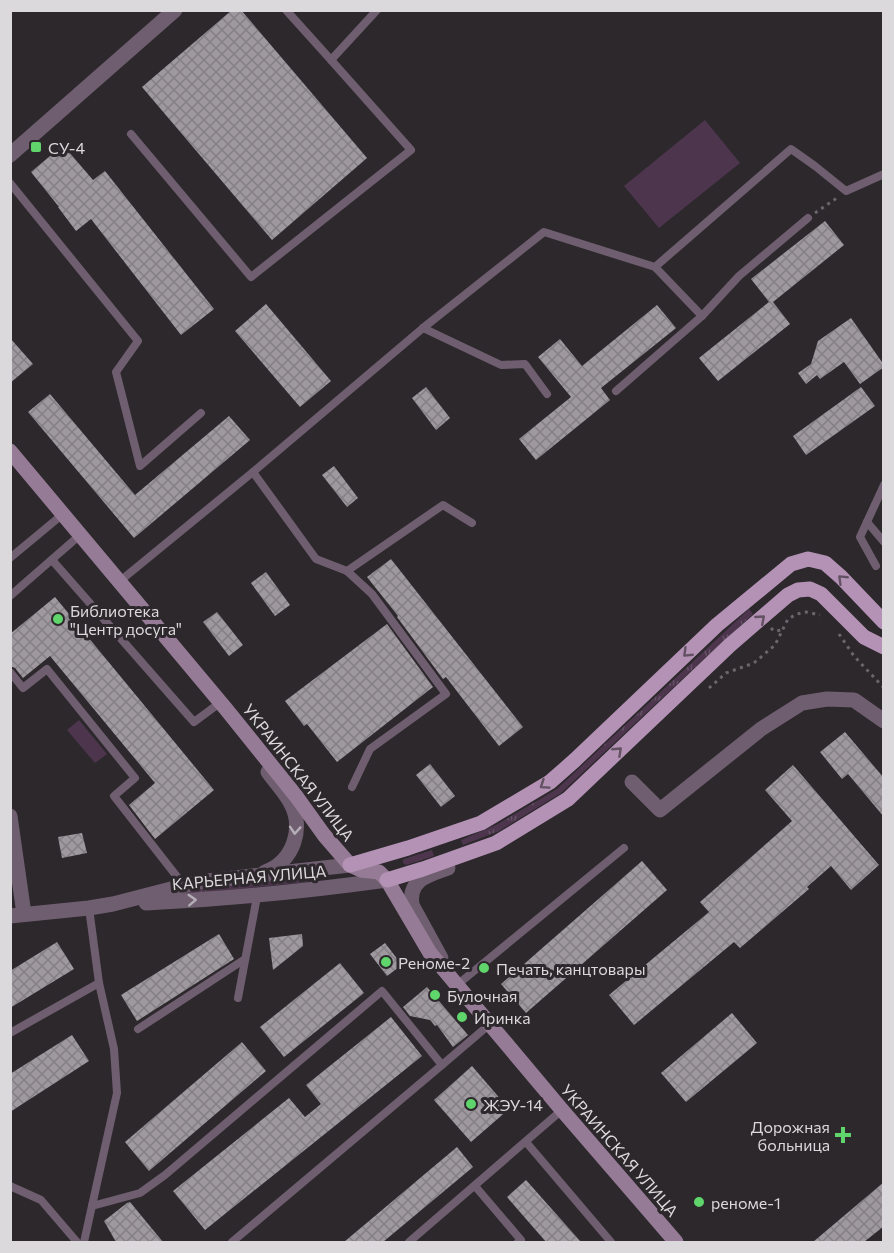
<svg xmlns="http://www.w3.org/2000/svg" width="894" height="1253" font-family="Commissioner,sans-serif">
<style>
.grass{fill:url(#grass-tufts)}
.pitch{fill:#4d354e}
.building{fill:url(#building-cross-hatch)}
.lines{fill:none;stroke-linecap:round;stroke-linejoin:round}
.path{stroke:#6a666a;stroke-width:3;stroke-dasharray:3 4.5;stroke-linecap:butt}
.service{stroke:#6f5e6f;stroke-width:8}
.minor{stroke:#6f5e6f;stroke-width:15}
.tertiary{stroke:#6f5e6f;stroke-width:15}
.secondary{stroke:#967b96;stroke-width:15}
.primary{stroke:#b492b5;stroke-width:15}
.oneway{stroke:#625263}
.oneway2{stroke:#b6aeb6}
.poi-dot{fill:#5fd56b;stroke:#2c282c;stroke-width:2}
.labels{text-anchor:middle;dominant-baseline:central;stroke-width:6;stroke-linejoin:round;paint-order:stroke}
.poi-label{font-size:16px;fill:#dcd9dc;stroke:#2c282c;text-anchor:start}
.street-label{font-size:16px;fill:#dcd9dc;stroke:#2c282c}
</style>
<defs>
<pattern id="grass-tufts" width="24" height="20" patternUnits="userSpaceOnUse" patternTransform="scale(1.5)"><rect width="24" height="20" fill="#4d354e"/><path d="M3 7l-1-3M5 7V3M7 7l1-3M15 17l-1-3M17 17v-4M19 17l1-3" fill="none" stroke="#665267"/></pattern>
<pattern id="building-cross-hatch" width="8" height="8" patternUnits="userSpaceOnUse" patternTransform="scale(1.5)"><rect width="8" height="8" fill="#9f999f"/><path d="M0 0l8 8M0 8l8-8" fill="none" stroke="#837f83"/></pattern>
</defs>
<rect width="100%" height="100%" fill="#2c282c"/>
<g class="grass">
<path d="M749,609L753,614L694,668L561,793L499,831L463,845L461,840L496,825L557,789Z"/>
<path d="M432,850L434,856L406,865L403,863V860L404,859Z"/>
<path d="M307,877L308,882L187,894V892L202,889Z"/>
</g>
<g class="pitch">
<path d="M705,120L740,163L659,228L624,186Z"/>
<path d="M79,720L107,754L95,763L67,730Z"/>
</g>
<g class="building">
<path d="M232,10H241L367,158L272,240L142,87Z"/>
<path d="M63,145L93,180L105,171L214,309L181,335L91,219L76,231L58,207H59L31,172Z"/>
<path d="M825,221L844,245L773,302L790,324L718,381L699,358L769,302L751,279Z"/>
<path d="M266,304L331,381L300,407L235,331Z"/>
<path d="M657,305L676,328L601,388L610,400L536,460L519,439L571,397L538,357L560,339L582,366Z"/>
<path d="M851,318L884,365V367L860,384L844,362L820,379L817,375L806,384L798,373L811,364L818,341Z"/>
<path d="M10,338L33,364L10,383Z"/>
<path d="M426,387L450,418L436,430L412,398Z"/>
<path d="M861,387L875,406L806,455L793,436Z"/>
<path d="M50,394L135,495L229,416L250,440L134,538L28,412Z"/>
<path d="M334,466L358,498L347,507L322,475Z"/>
<path d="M391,559L523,727L499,746L446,677L443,679L397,617L398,616L367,577Z"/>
<path d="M266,572L290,605L275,616L251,583Z"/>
<path d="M55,597L214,790L155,839L129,805L155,783L50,656L23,678L15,668L10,666V634Z"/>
<path d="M217,612L243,645L229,656L203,622Z"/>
<path d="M387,624L433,687L337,762L307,724L304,726L285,701Z"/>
<path d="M845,732L884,778V817L848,774L842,779L820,752Z"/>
<path d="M430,764L455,796L441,807L416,775Z"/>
<path d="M793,765L879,865L851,890L831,866L807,887L809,889L740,948L734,942L634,1025L609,995L709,912L700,902L792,821L765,790Z"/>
<path d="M82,833L87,853L62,858L58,837Z"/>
<path d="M642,861L667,890L526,1013L501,984Z"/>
<path d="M219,934L234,959L137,1021L121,995Z"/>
<path d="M302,934L303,946L273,970L269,938Z"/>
<path d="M57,942L74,969L10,1008V971Z"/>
<path d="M385,943L402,965L387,976L370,954Z"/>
<path d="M340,963L364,993L284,1057L260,1027Z"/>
<path d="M427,987L468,1035L453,1047L437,1025L435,1026L430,1020L410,1016L403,1007Z"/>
<path d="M732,1013L757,1043L686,1102L661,1073Z"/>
<path d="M391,1017L422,1056L205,1230L173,1191L289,1098L305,1117L321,1104L306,1085Z"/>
<path d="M72,1035L89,1061L10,1112V1074Z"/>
<path d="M242,1042L266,1071L149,1171L125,1142Z"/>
<path d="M472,1066L509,1109L471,1142L434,1100Z"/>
<path d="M457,1147L473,1167L383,1242H344Z"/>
<path d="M526,1180L581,1242H546L507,1197Z"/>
<path d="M884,1182V1226L864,1242H813Z"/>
<path d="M130,1202L163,1242H116L104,1221L127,1203Z"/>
</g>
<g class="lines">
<g class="path">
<path d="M815,213L837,198"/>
<path d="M771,628L774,631L783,630"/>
<path d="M839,634L854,656L884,688"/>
<path d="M709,688L726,673L754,663L775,645L788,619L797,614L806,612L820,615"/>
</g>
<g class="service">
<path d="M286,10L331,60L377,10"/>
<path d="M131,134L251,277L411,150L331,60"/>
<path d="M10,183L138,341L116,372L140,466L201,413"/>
<path d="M655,267L791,149L815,166L846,191L884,174"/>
<path d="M423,328L501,365L525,364L547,394"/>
<path d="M616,391L702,316L739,276L808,218"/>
<path d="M253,472L316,559L347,571L372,594L446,694L370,749L352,787"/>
<path d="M867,522L884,542"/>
<path d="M10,558L63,514"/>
<path d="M52,560L194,722L221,702"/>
<path d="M876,566L860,537L884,485"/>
<path d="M347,571L443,505L472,523"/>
<path d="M120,581L253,472L423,328L544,232L655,267L702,316"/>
<path d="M10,596L80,535"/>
<path d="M10,672L23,688L47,669L135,778L114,796L178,878"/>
<path d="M457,985L624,848"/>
<path d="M238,998L256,902"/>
<path d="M138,1029L245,959"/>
<path d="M10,1033L99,983"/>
<path d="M526,1142L611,1242"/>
<path d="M10,1186L41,1200L77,1242"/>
<path d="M475,1186L521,1240L518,1242"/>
<path d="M92,1206L140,1193L165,1175L382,991L442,1065L490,1024"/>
<path d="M84,1242L117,1093L114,1049L99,983L89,908"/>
<path d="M232,1242L442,1065"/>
<path d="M409,1242L562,1110"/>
</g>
<g class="minor">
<path d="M10,155L175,10"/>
<path d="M632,782L660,810L761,729L802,703L827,699L854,700L884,721"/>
<path d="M10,816L24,914"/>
</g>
<g class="tertiary">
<path d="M265,872C293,862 305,828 290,802C284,791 275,782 268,772"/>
<path d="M146,903C227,899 307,891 387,880"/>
<path d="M10,916L89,908L113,904L198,882L350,865"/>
<path d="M441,958L412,905C408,879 429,875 448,868"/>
</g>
<path class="secondary" d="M10,451L226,709L296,796L324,835L350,865L361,870L379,872L387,880L430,953L562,1110L676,1242"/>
<g class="primary">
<path d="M350,865L408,848L481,823L550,782L575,760L717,625L791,564L808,559L825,563L841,577L884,622"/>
<path d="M387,880L423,869L496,843L568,799L730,645L788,595L798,590L810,589L821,594L864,637L884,647"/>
</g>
</g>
<defs><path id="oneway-chevron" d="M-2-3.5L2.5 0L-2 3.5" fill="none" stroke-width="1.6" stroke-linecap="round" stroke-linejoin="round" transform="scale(1.5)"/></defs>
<g class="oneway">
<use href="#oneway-chevron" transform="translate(842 579) rotate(-136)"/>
<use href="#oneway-chevron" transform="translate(761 619) rotate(-41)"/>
<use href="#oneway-chevron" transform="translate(687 653) rotate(136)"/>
<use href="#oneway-chevron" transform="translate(618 751) rotate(-43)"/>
<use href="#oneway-chevron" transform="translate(544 785) rotate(146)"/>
</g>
<g class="oneway2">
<use href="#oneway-chevron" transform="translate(295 830) rotate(94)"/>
<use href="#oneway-chevron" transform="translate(192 900) rotate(-3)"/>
</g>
<g class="poi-dot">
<rect x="30" y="141" width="12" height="12" rx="3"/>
<circle cx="58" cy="619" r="6"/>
<circle cx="386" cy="962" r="6"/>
<circle cx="484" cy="968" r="6"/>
<circle cx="435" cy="995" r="6"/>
<circle cx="462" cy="1017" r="6"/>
<circle cx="471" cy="1104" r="6"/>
<path d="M840 1126h6v6h6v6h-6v6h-6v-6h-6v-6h6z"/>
<circle cx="699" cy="1202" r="6"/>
</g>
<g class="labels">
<g class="poi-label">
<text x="48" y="147">СУ-4</text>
<text x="70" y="610">Библиотека<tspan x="70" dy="18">"Центр досуга"</tspan></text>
<text x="398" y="962">Реноме-2</text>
<text x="496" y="968">Печать, канцтовары</text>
<text x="447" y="995">Булочная</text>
<text x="474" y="1017">Иринка</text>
<text x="483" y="1104">ЖЭУ-14</text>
<text x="830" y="1126" text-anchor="end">Дорожная<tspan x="830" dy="18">больница</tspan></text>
<text x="711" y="1202">реноме-1</text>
</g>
<g class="street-label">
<text transform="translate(299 772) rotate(52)">УКРАИНСКАЯ УЛИЦА</text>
<text transform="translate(249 877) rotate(-5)">КАРЬЕРНАЯ УЛИЦА</text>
<text transform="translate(620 1150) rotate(49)">УКРАИНСКАЯ УЛИЦА</text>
</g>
</g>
<rect width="894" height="1253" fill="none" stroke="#dcd9dc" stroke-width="24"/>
</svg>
